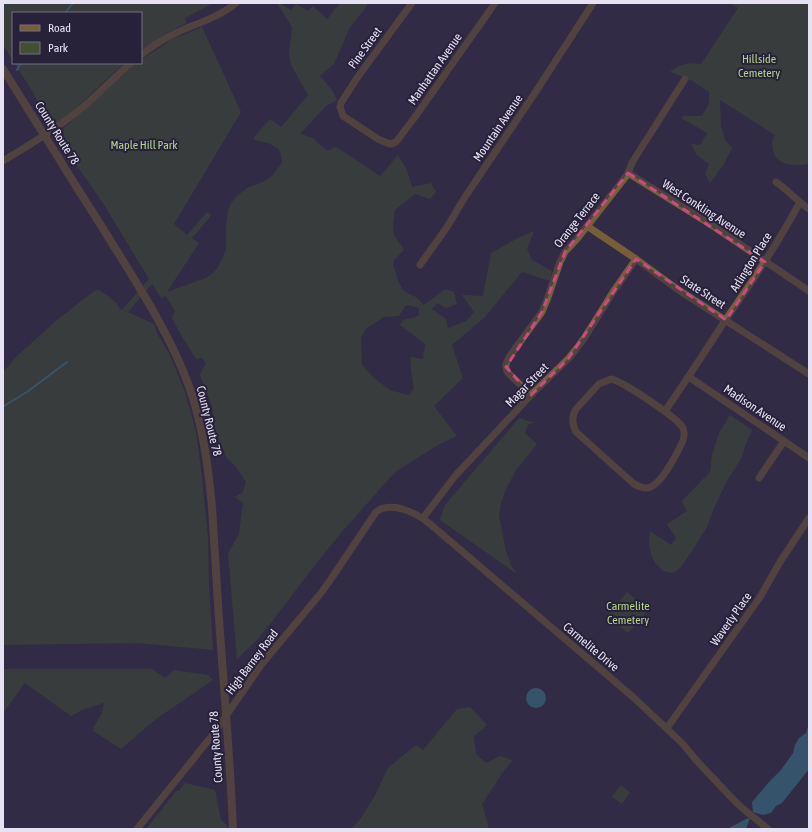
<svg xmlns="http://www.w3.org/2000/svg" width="812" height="832" font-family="'Asap Condensed',sans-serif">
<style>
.green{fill:#425031;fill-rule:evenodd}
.water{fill:#3b8499}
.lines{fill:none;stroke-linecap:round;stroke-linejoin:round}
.stream{stroke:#3b8499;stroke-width:2}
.minor{stroke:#755e38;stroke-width:7}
.tertiary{stroke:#755e38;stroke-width:8}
.marked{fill:none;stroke:#cb4a81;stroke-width:3;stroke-dasharray:8 5;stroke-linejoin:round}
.labels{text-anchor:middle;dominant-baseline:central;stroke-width:4;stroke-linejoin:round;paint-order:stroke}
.street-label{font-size:12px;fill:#e6e2f3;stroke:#28213a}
.park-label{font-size:12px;fill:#b3d588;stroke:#28213a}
</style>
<rect width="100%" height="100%" fill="#322b45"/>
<g class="green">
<path d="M3,3H214L185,18L186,23L165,34L141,50V13H13V61L3,45Z"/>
<path d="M277,3H279L291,10L296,4L308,11L313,6L327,19L340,3H365L368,5L350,27L334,64L320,76L332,90L337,100L326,106L300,134L313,138L327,151L336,147L352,157L380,176L398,155L407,170L412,187L431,183L436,192L430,199L415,194L395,210L393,226L394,235L404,250L394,260L393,264L398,281L403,290L409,294L416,297L424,305L445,289L454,292L457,304L446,308L437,303L432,309L446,319L448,328L466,321L474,312L462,295L483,296L491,253C505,245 519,237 534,231L527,249L532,260L552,271L550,281L522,272L485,317L452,345L463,378L434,406L457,436L438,445L395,472L341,533L315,565L270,624L255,642L237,659L228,553L239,534L243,503L235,497L243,492L246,482L237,468L226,457L215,428L212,406L200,375L206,363L202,358L196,359L181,335L172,318L175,311L165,295L162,299L152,284L128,312L154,324L158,335L169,353L184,389L196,431L201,469L208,537L209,583L213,650L138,643L3,645V372L17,356L57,320L94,291L99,290C106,295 117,301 120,309L122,310L149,279L103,203L68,153L63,129L136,63H141V60L171,40L202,27L241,112L174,224L187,235L206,213L208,212L211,214L210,217L192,238L199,243L167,292L206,278L213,273L219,266L226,249V226L228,211L231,203L238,195L247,188L263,182L272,176L282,163L281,156L279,149L268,143L254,140V137L270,119L281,127L308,95L291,65L289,53L292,27ZM406,305L419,308V315C413,320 410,317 403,320L400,325L425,344L423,359L410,357L411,370L414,389L408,395L390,390L374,378L362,365L361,337L367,328L384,317L399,316Z"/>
<path d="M730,3H809V163C800,167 782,166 776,157C774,155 773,150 773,148C772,143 772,139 775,135L720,100L721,126L725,140L732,148L724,164L710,183L705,174L709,164L697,155L691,144L700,145L707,133L681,118L683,116H702L709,103V92L691,80L670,72C681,64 687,62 701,64L738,8Z"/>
<path d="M14,63H125L113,73L76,108L57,124L42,110L31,89Z"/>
<path d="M730,415L752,430L746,444L741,459L728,479L715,506L707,527L692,551L681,567L676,571L671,573L664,571L656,564L652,557L649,546L650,531L671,545L676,538L667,524L687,511L682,501L710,472L712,455L719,433Z"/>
<path d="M519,418L535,423L528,424L525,433L537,444L516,470L505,491L501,503L499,516L506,551L511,565L517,574L440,520L445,505Z"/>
<path d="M627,592L648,610L628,633L607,616Z"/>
<path d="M3,669H152L165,678L174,670L208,675L213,680L156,719L121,749L92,730L102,713L104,703L84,709L71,716L25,683L3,713Z"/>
<path d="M470,707L487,725L474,736L476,754L486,763L500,756L513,760L503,772L482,804L489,829H351L361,818L374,797L388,768L416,745L423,750L457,709Z"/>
<path d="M185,783L215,790L221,820L227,825L228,829H146L177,790L179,791Z"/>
<path d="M620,785L630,792L622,804L612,797Z"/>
</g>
<g class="water">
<circle cx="536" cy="698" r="10"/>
<path d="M809,724V769L782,803L776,806L771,813L763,815L753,812L752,802L770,781L781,770L793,753L795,745L799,738L806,733Z"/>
<path d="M750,818L746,829H727L746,819Z"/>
</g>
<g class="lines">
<g class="stream">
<path d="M65,13L73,3"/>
<path d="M17,70L20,65L23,63"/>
<path d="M3,407L7,404L27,392L67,362"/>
</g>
<g class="minor">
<path d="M412,3L357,78L341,103L340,107L343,116L378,139L387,143L391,144L396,142L415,117L495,3"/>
<path d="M141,55C152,46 165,38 178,32C198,23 219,17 236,3"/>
<path d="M3,161C29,145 55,130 78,111C97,96 113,78 131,63"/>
<path d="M628,173L713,226L809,291"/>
<path d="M776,182C788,190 797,201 809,209"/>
<path d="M587,226L636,259L680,291L809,374"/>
<path d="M420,265L447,227L465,197L535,93L593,3"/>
<path d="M689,377L809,458"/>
<path d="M611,379C622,381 678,418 683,428C685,432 684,439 682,443C676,455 660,488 646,488C642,488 638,486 634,484L576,432C572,424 571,417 576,409L599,384Z"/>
<path d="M531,395L508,373C504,367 506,363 509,357L542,312L547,300L560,262L565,252L577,239L627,175L633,161L685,79"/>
<path d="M665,411C686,381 706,350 726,319C753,281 778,243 800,202"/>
<path d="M759,478L784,441"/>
<path d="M423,518L455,476L531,395L568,359L577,348L585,337L613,292L636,259"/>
<path d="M667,728L760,597L780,562L809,518"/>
<path d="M137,829L215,732L261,665L321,593L331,579L376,512C379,510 381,508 384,508C399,504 419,515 430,524L633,697L682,743L696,760L730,796L741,807L768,829"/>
</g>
<path class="tertiary" d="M3,69C38,125 72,180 107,235C137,284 169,332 189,386C203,426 208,465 212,507C214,539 216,572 218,604C223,679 230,754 233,829"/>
</g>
<path d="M0 0H812V832H0ZM628,173L765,262L726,320L636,259L568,359L531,395L506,367L542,312L565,252Z" fill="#322b45" fill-opacity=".55" fill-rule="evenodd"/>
<path class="marked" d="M628,173L765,262L726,320L636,259L568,359L531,395L506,367L542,312L565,252Z"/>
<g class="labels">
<g class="street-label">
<text transform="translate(365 48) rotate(-54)">Pine Street</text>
<text transform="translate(435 69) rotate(-55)">Manhattan Avenue</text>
<text transform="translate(498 128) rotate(-56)">Mountain Avenue</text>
<text transform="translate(57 133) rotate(58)">County Route 78</text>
<text transform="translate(704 209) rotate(33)">West Conkling Avenue</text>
<text transform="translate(577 220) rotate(-52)">Orange Terrace</text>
<text transform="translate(751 262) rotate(-58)">Arlington Place</text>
<text transform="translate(703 292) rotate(33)">State Street</text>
<text transform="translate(527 385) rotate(-46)">Magar Street</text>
<text transform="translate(755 408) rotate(34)">Madison Avenue</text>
<text transform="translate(209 421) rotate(76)">County Route 78</text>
<text transform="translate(731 619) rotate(-55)">Waverly Place</text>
<text transform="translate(591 647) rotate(40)">Carmelite Drive</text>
<text transform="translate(252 662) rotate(-53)">High Barney Road</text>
<text transform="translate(216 747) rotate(-94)">County Route 78</text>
</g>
<g class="park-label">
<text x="759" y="59">Hillside<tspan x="759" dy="14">Cemetery</tspan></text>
<text x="144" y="145">Maple Hill Park</text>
<text x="628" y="606">Carmelite<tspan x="628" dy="14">Cemetery</tspan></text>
</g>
</g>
<rect width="812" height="832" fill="none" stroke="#e6e2f3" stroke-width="8"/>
<rect x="12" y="12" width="130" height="52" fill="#28213a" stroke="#746e84"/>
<rect x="20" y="25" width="20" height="6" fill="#755e38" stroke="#746e84"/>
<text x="48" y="32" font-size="12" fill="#e6e2f3">Road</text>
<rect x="20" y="42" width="20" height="12" fill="#425031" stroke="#746e84"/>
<text x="48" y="52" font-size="12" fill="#e6e2f3">Park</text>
</svg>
